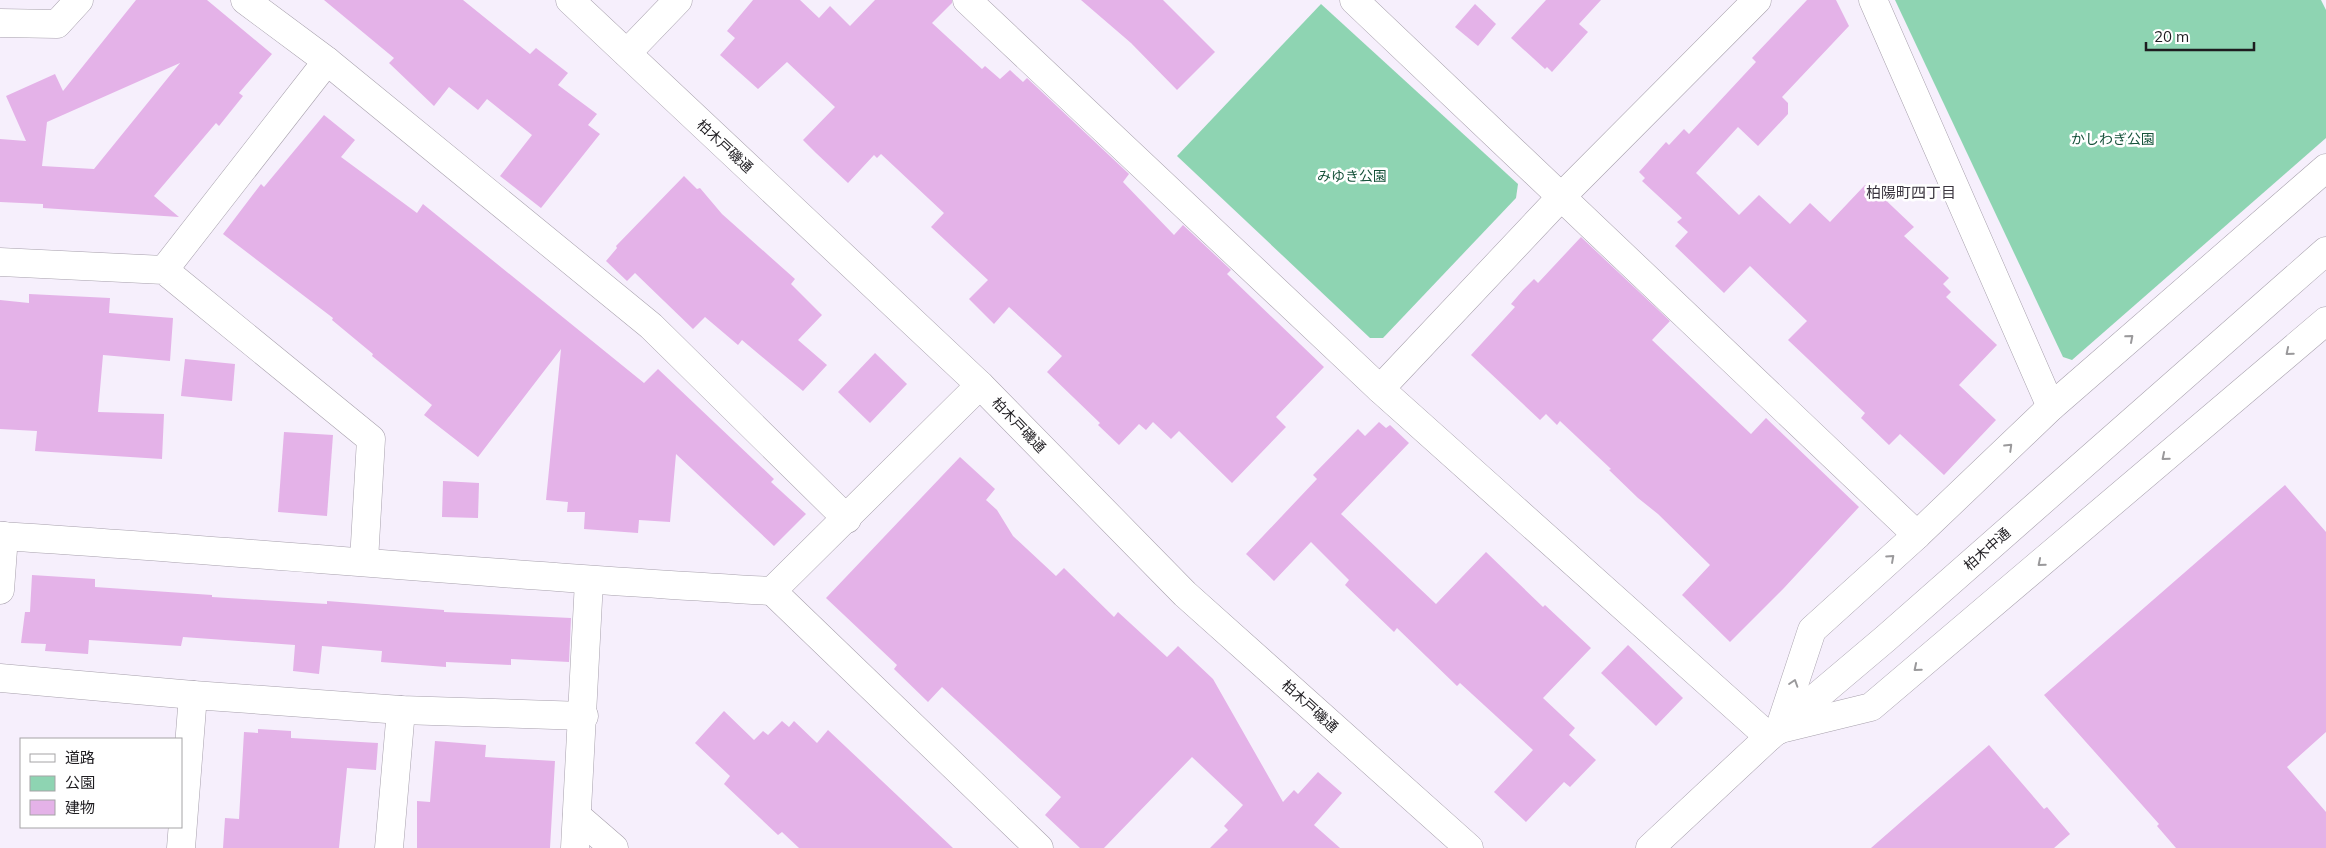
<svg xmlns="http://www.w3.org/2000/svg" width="2326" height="848" font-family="Mulish,'Noto Sans JP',sans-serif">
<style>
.green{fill:#8ed4b2}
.building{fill:#e4b2e8;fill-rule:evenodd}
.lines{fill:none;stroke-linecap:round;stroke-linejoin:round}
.minor-casing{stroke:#a7a0ac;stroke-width:29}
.minor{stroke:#fff;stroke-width:28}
.oneway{stroke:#9a999b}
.labels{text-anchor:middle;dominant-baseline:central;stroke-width:5;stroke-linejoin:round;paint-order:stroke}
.park-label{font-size:14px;fill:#17533b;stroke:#fff}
.street-label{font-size:14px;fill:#1e1c20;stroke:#fff}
.neighbourhood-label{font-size:15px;fill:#3a343f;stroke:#fff}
</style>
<rect width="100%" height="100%" fill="#f6effc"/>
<g class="green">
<path d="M1895,0H2321L2326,10V138L2072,360L2063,357Z"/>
<path d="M1321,4L1518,184L1516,198L1383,338H1370L1177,156Z"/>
</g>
<g class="building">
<path d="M136,0H207L272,54L239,93L243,96L219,126L216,123L154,196L179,217L43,208V204L0,202V139L26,141L6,96L55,74L63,91ZM180,63L94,169L42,166L47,122Z"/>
<path d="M324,0H463L530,54L536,48L568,73L558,85L597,114L588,125L600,134L541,208L500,176L532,135L487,99L478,110L449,87L434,106L389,63L394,58Z"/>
<path d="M753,0H800L819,18L830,6L850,26L875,0H952V3L932,23L982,69L985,66L1000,79L1010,70L1023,82L1027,78L1129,174L1123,182L1174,235L1183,225L1231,270L1227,274L1324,367L1276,417L1286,427L1232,483L1179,431L1171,439L1153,422L1146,430L1139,424L1119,445L1098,425L1100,423L1047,372L1062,356L1009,307L994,324L969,299L988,280L931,227L944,213L881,154L877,158L874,155L848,183L816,153L803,140L835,107L787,62L758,89L720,55L735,38L727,31Z"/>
<path d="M1081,0H1163L1215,52L1177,90L1131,43Z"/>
<path d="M1546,0H1601L1579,24L1588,32L1552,72L1547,67L1545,69L1511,38Z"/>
<path d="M1807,0H1836L1849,26L1782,97L1788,103V114L1758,146L1738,127L1696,173L1739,215L1759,195L1790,224L1810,203L1830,222L1865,185L1872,192L1875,190L1914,227L1904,236L1949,278L1943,284L1951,292L1946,297L1997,345L1959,385L1996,420L1944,475L1900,434L1889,445L1861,418L1865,413L1788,340L1807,321L1750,266L1724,293L1675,246L1688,232L1677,222L1682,218L1642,181L1645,178L1639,172L1666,142L1669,145L1684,129L1689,134L1756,62L1752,58Z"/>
<path d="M1475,4L1496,24L1478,46L1455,27Z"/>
<path d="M324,115L355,140L341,157L417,213L423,204L644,383L658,369L774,479L771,482L806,514L774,546L676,454L670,522L639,520L638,533L584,529L585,512H567L568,502L546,500L561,349L478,457L424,415L432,405L372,356L373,354L332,320L333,318L223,234L261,184L264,187Z"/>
<path d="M684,176L697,189L700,188L722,214L795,279L791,284L822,315L798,340L827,365L803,391L742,340L738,345L705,317L693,329L635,273L627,281L606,261L617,248L616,246Z"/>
<path d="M1581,237L1670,321L1652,340L1751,434L1766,418L1859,507L1784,588L1730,642L1682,595L1710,565L1658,514L1638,498L1609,470L1611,469L1560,421L1557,425L1546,414L1540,420L1471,355L1515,307L1511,304L1523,290L1534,279L1538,283Z"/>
<path d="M29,294L110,298L109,313L173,318L170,361L103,355L98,412L164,414L162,459L35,451L37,431L0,429V300L29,303Z"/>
<path d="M875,353L907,384L870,423L838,392Z"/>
<path d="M185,359L235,364L232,401L181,396Z"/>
<path d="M1379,422L1386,428L1390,425L1409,443L1341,514L1436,604L1486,552L1543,607L1545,605L1591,648L1543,698L1575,728L1569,735L1596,760L1570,787L1564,782L1526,822L1494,792L1533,750L1460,683L1457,686L1397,628L1394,632L1345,585L1349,580L1311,542L1274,581L1246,554L1317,479L1313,475L1358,429L1365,436Z"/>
<path d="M284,432L333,435L327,516L278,512Z"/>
<path d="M960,457L995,489L986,500L997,510L1013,536L1056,576L1064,568L1114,617L1118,612L1167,657L1178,646L1213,679L1283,802L1294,790L1298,794L1318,772L1342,793L1314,825L1340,848H1210L1228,830L1224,826L1243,805L1192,757L1104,848H1080L1045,815L1061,797L942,687L928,702L894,669L897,665L826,598Z"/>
<path d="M443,481L479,483L478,518L442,517Z"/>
<path d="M2285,485L2326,532V732L2287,767L2326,812V848H2176L2157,826L2159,824L2044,695Z"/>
<path d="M32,575L95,579V587L212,595V597L327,604V601L444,610V612L571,618L569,662L511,659V665L446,662V667L381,662L382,651L322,646L319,674L293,671L295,645L183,637L181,646L89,640L88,654L45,651L46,644L21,643L25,612H30Z"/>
<path d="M1628,645L1683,698L1656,726L1601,673Z"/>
<path d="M724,711L754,740L763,731L768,735L782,721L789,727L794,721L817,743L828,730L953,848H799L782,832L778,835L724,784L730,776L695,743Z"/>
<path d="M258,729L291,731V738L378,743L376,770L347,768L339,848H223L225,818L239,819L244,732L258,733Z"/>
<path d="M435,741L486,745L485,757L555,761L550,848H417V801L430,802Z"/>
<path d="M1989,745L2044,809L2047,807L2070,834L2054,848H1871Z"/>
</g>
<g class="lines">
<defs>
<g id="minor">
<path d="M245,0L327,61L651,326L847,519"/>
<path d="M570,0L980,385L1185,594L1469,848"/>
<path d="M967,0L1380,389L1769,737"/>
<path d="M1354,0L1917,535"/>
<path d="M1873,0L2051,407"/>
<path d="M0,23L57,24L79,0"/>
<path d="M627,53L678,0"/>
<path d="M0,262L164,270L371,439L364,561"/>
<path d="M164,270L327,61"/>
<path d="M1380,389L1561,197L1757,0"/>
<path d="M0,536C257,552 514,577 772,591L980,385"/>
<path d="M0,590L4,536"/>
<path d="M772,591L1039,848"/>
<path d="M0,678L193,695L401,710L584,716"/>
<path d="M1785,728L1871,707L2326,321"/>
<path d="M1779,730L1812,630L1917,535L2051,407L2326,168"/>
<path d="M577,816L614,848"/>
<path d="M181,848L193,695"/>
<path d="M389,848L401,710"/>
<path d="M575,848L589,581"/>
<path d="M1650,848L1769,737L1885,639L2326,251"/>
</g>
</defs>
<use href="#minor" class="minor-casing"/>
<use href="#minor" class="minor"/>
</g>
<defs><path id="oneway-chevron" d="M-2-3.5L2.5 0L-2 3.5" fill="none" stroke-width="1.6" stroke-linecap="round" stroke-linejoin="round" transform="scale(1.25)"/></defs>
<g class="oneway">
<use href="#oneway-chevron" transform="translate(2130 338) rotate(-41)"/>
<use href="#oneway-chevron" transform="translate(2289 352) rotate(140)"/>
<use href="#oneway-chevron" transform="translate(2009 447) rotate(-44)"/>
<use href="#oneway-chevron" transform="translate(2165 457) rotate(140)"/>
<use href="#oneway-chevron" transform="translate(1891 558) rotate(-42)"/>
<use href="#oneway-chevron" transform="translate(2041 563) rotate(140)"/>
<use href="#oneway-chevron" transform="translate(1917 668) rotate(140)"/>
<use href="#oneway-chevron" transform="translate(1794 683) rotate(-72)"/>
</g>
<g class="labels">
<g class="park-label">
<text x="2113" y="139">かしわぎ公園</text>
<text x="1352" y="176">みゆき公園</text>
</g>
<g class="street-label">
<text transform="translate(725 146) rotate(43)">柏木戸磯通</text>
<text transform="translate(1019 425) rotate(46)">柏木戸磯通</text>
<text transform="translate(1987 549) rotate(-41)">柏木中通</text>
<text transform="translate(1310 706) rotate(42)">柏木戸磯通</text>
</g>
<g class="neighbourhood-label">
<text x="1911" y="192">柏陽町四丁目</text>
</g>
</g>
<rect x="20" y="738" width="162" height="90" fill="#ffffff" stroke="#a5a4a6"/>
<rect x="30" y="754" width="25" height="8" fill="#ffffff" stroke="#a5a4a6"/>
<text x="65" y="763" font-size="15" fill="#1e1c20">道路</text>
<rect x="30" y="776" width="25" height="15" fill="#8ed4b2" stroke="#a5a4a6"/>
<text x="65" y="788" font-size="15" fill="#1e1c20">公園</text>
<rect x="30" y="800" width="25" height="15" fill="#e4b2e8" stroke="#a5a4a6"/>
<text x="65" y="813" font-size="15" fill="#1e1c20">建物</text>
<path d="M2146 42v8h108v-8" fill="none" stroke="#1e1c20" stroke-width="2.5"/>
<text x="2154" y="42" font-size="15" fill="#1e1c20" stroke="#ffffff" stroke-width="4" paint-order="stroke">20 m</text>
</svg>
